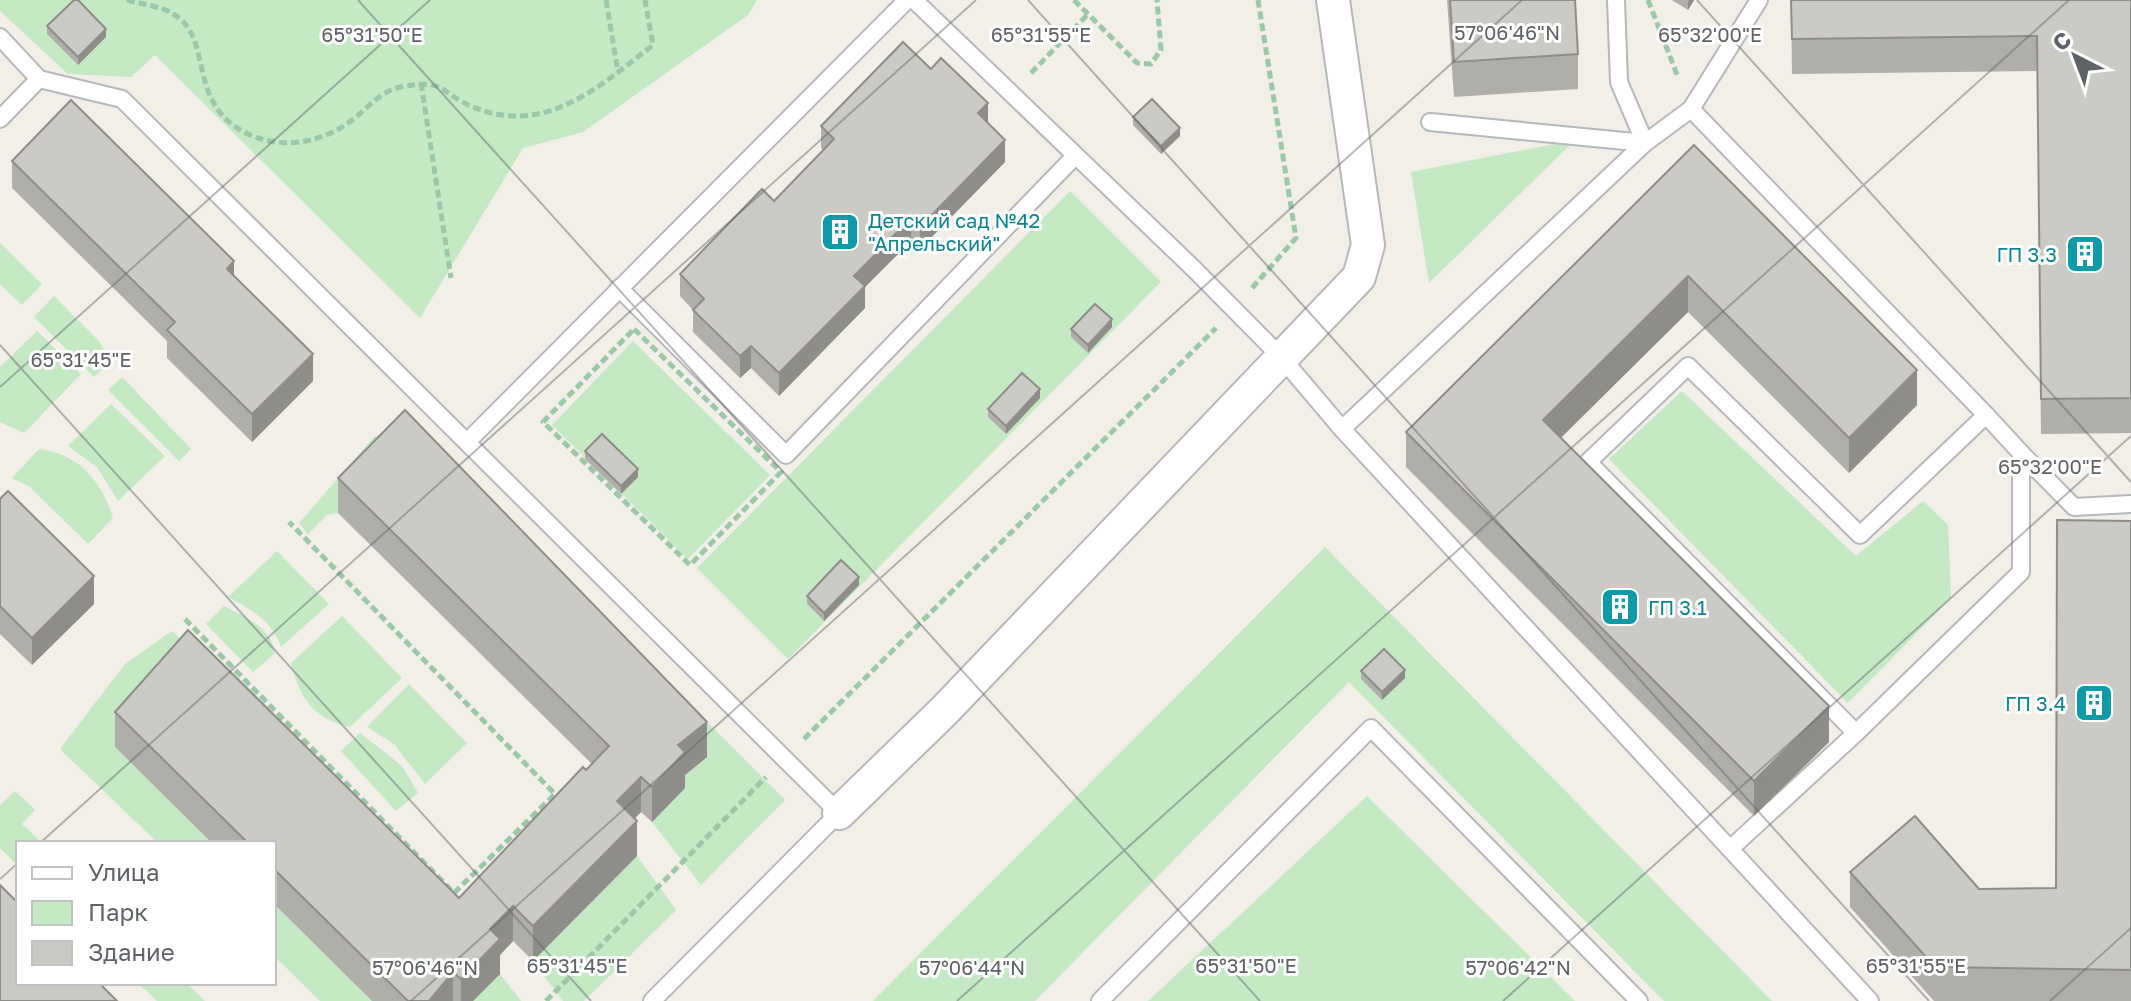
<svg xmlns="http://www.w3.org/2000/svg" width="2131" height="1001" font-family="'Golos Text',sans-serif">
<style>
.green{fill:#c5e8c5}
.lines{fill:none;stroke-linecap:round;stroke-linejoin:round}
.service-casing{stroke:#b5b8bc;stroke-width:20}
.minor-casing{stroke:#b5b8bc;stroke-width:36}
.path{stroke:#9cc7a9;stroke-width:5;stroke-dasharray:8 4;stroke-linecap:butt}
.service{stroke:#fff;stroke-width:16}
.minor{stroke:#fff;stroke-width:32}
.wall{fill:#afaea9}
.shaded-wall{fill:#8f8d8a}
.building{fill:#cccac5;stroke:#8f8d8a;stroke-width:2}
.ticks{fill:none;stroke:#5f6368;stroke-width:2;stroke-opacity:0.45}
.labels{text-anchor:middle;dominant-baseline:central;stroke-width:6;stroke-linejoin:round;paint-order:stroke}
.culture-label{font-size:20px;fill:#0d838f;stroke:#fff;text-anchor:start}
.ticks-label{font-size:20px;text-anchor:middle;fill:#5f6368;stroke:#fff;stroke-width:6;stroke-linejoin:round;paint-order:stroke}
</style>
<rect width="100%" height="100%" fill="#f1efe8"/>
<g class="green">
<path d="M0,0H757L748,15L583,132L523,148L420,318L155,55L131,77L68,74L0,11Z"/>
<path d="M1575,140L1429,283L1411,172Z"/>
<path d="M1070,191L1161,282L788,659L697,568Z"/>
<path d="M0,243L42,284L22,305L0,284Z"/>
<path d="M54,296L98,340L111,360L94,377L34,317Z"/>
<path d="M37,331L81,374L24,433L0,422V367Z"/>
<path d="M633,341L770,475L688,559L552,425Z"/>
<path d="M122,377L191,449L179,461L108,390Z"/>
<path d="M1682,391L1856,556L1923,501L1948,525L1951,598L1848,703L1609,459Z"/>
<path d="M111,404L165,456L118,501L97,467L68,446Z"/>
<path d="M413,428L785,800L701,885L652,822L678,781L707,757L338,513L327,515L308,534L299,523L374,437L394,429Z"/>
<path d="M39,449C79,454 102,481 113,518L88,544L30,487L12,478Z"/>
<path d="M1325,547L1772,1001H1664L1349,682L1035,1001H873Z"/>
<path d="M277,551L329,604L281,647C272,621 251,609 228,597Z"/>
<path d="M224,606C245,617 271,627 275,653L253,672L206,624Z"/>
<path d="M342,616L402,678L350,727C313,719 300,698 291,663Z"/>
<path d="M172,631L188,646L115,747L212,843H158L60,749L125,664Z"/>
<path d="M409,684L467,743L425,784L394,744L367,727Z"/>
<path d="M360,733L402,766L418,793L396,811L341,751Z"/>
<path d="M15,791L35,810L22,824L42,843H18V866L0,848V805Z"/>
<path d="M1367,796L1575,1001H1148Z"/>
<path d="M637,856L676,910L584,1001H563L533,961Z"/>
<path d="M274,904L372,1001H320L274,956Z"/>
<path d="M500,974L521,1001H473Z"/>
<path d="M138,983H186L205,1001H157Z"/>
</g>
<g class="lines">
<defs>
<g id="service">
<path d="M914,0L1195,270L1281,357L1342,429L1730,849L1856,733L1588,462L1688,366L1860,535L1986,415L1691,109"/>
<path d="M0,37L39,79L0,119"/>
<path d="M39,79L122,99L839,813L652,1001"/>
<path d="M1430,122L1645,143L1619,82L1616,0"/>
<path d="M619,288L786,455L1075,156"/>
<path d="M1342,429L1645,143L1691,109L1759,0"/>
<path d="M467,442L907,0"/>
<path d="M2021,453L2074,507L2131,504"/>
<path d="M1856,733L2021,572V453L1986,415"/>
<path d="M1730,849L1870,1001"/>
<path d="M1100,1001L1371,728L1639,1001"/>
</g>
<path id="minor" d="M839,813L944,711L1359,277L1368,245L1333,0"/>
</defs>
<use href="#service" class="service-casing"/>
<use href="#minor" class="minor-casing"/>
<g class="path">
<path d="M127,0C144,5 165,6 179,18C212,44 188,106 248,134C284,151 326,142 356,117C370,105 383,90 401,87C446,78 439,93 473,107C546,137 600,86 653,45L645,0"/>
<path d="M606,0L618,72"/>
<path d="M1074,0L1137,63L1151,64L1161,50L1157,0"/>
<path d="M1648,0L1678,77"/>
<path d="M1031,73L1088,14"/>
<path d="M421,83L451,278"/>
<path d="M1252,288L1296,238L1258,0"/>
<path d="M634,329L781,472L690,565L543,422Z"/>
<path d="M185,619L454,893L555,794L289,522"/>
<path d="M804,739L1216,328"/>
<path d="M546,1001L766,777"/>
</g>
<use href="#service" class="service"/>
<use href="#minor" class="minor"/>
</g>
<g class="wall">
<path d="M1447,0H1575L1578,54V89L1454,97Z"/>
<path d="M1672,0H1694L1688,10Z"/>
<path d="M1791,0H2131V433L2041,434L2037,71L1792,74Z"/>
<path d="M47,26L106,37L78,65L47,34Z"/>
<path d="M931,69L988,122L1005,162L920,249L911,241L865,287V308L779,396L751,368L740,378L693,332V310L680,296V274L774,201L823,150L821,148V126Z"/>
<path d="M1133,117L1180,136L1161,154L1133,125Z"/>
<path d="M1694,145L1917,405L1849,473L1688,312L1561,438L1829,742L1754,816L1406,467V432Z"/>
<path d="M12,161L234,277L313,381L252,442L167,358V341L12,188Z"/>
<path d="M1112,327L1088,353L1071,337V329Z"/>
<path d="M1040,398L1006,434L988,417V409Z"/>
<path d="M585,451L638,477L621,494L585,459Z"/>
<path d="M338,478L707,757L685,775V788L652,822L641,812L635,818L637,856L533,961L513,941L500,955V974L473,1001H372L274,904V843H212L115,747V712L459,898L592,764L338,513Z"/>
<path d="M0,499L94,604L32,665L0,634Z"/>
<path d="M2131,521V1001H1934L1850,907V872L1979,889L2056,888Z"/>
<path d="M859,585L824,621L807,604V596Z"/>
<path d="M1361,671L1405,678L1382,700L1361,679Z"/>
</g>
<g class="shaded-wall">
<path d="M1689,0H1694L1688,10V2Z"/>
<path d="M106,29V37L78,65V57Z"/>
<path d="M988,103V125L978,113Z"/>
<path d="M1180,128V136L1161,154V146Z"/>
<path d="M1005,140V162L920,249V227Z"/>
<path d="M911,218V241L865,287V308L779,396V373L854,276Z"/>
<path d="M234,261V289L227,269Z"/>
<path d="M1688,276V312L1543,455V420Z"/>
<path d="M1112,319V327L1088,353V345Z"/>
<path d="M751,346V368L740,378V356Z"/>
<path d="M313,354V381L252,442V414Z"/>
<path d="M1917,370V405L1849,473V438Z"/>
<path d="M1040,389V398L1006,434V426Z"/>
<path d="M638,469V477L621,494V486Z"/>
<path d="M94,576V604L32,665V638Z"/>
<path d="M859,577V585L824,621V613Z"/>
<path d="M1405,670V678L1382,700V692Z"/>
<path d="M1829,706V742L1754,816V781Z"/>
<path d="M707,722V757L685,775V788L652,822V787L678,745Z"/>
<path d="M641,777V812L617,836V801Z"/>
<path d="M637,821V856L533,961V926Z"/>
<path d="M513,906V941L500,955V974L473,1001H461V979L490,929Z"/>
<path d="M453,972V1001H429Z"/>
</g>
<g class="building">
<path d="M74,0H78L106,29L78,57L47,26Z"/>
<path d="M1450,0H1575L1578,54L1454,62Z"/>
<path d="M1791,0H2131V398L2041,399L2037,36L1792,39Z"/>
<path d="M903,42L931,69L941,58L988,103L978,113L1005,140L920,227L911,218L854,276L865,286L779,373L751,346L740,356L693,310L704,299L680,274L762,189L774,201L834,139L821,126Z"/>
<path d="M1152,99L1180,128L1161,146L1133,117Z"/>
<path d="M71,100L234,261L227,269L313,354L252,414L167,330L175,322L12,161Z"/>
<path d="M1694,145L1917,370L1849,438L1688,276L1543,420L1829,706L1754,781L1406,432Z"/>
<path d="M1095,304L1112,319L1088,345L1071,329Z"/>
<path d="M1022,373L1040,389L1006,426L988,409Z"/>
<path d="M405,410L707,722L678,745L685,752L652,787L641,777L617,801L637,821L533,926L513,906L490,929L500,939L461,979L453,972L429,1001H408L274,869V843H248L115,712L188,630L459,898L583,767L586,770L609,746L338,478Z"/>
<path d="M602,434L638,469L621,486L585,451Z"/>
<path d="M8,491L94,576L32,638L0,606V499Z"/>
<path d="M2057,520L2131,521V970L1935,967L1850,872L1915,816L1979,889L2056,888Z"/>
<path d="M841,560L859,577L824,613L807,596Z"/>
<path d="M1384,649L1405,670L1382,692L1361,671Z"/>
<path d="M0,885L18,903V983H99L117,1001H0Z"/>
</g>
<path class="ticks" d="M358,0L1260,1001M1028,0L1929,1001M1697,0L2131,482M0,345L591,1001M0,387L430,0M40,843L976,0M0,879L18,863M411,1001L1522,0M957,1001L2069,0M1503,1001L2131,436M2050,1001L2131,928"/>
<defs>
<symbol id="building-square" viewBox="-11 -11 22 22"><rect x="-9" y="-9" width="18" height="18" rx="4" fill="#0f9aa8" stroke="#fff"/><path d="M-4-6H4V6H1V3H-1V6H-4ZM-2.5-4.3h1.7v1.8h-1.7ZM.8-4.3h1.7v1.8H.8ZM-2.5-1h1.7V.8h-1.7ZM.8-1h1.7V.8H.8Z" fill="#fff"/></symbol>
</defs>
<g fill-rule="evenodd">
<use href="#building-square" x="818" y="210" width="44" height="44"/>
<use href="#building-square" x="2063" y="232" width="44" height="44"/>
<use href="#building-square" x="1598" y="585" width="44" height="44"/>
<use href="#building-square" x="2072" y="681" width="44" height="44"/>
</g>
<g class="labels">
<g class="culture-label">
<text x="868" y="220">Детский сад №42<tspan x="868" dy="23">"Апрельский"</tspan></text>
<text x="2057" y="254" text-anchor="end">ГП 3.3</text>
<text x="1648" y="607">ГП 3.1</text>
<text x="2066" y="703" text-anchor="end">ГП 3.4</text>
</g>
</g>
<g class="ticks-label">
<text x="1507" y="40">57°06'46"N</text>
<text x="372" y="42">65°31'50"E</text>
<text x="1041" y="42">65°31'55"E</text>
<text x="1710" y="42">65°32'00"E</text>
<text x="81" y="367">65°31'45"E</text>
<text x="2050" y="474">65°32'00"E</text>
<text x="577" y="973">65°31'45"E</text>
<text x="1246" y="973">65°31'50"E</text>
<text x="1916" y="973">65°31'55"E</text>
<text x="425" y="975">57°06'46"N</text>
<text x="972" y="975">57°06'44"N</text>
<text x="1518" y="975">57°06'42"N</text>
</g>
<rect x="16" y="841" width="260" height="144" fill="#ffffff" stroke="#bfc1c3" stroke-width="2"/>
<rect x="32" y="867" width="40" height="12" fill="#ffffff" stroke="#bfc1c3" stroke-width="2"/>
<text x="88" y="881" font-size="24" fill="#5f6368">Улица</text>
<rect x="32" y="901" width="40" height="24" fill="#c5e8c5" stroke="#bfc1c3" stroke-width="2"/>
<text x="88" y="921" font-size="24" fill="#5f6368">Парк</text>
<rect x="32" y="941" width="40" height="24" fill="#cccac5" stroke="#bfc1c3" stroke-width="2"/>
<text x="88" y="961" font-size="24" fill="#5f6368">Здание</text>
<g transform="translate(2075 56) rotate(318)" stroke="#ffffff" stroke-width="6" paint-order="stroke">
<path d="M0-6L14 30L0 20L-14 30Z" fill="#5f6368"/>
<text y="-12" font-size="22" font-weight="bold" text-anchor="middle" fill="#5f6368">С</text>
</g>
</svg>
